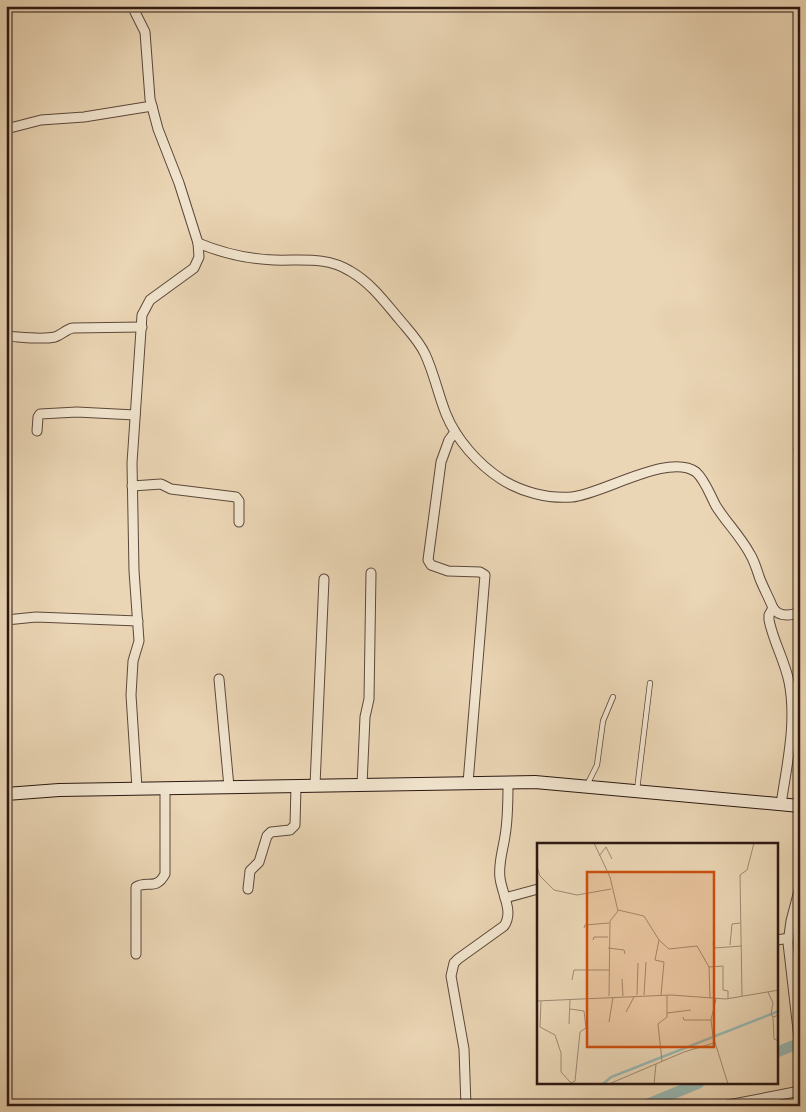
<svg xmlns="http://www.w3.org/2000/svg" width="806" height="1112" font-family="'IM FELL English',serif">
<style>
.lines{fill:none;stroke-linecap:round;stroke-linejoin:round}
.canal{stroke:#98b8b3;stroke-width:11}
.lane-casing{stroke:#5c483a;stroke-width:6}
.street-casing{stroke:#5c483a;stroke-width:11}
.secondary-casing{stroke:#2c1912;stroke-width:14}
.lane{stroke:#f1e4ce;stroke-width:4.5}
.street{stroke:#f1e4ce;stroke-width:9}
.secondary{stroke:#f1e4ce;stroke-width:12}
.inset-river{fill:none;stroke:#98b8b3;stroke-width:2.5}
.inset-road{fill:none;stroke:#9e8a73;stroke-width:1}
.view{fill:#cc4f0d;fill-opacity:0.15;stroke:#cc4f0d;stroke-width:2.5}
.inset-edge{fill:none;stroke:#2c1912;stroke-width:2.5}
</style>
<rect width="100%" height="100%" fill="#ead5b4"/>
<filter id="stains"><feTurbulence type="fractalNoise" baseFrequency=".004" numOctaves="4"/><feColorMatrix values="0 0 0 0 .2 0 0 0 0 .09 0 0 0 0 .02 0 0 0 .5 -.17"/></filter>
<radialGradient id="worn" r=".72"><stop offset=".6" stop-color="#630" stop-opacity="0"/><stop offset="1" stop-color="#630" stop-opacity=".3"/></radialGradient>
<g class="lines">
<g class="canal">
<path d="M777,1052L800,1043"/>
<path d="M643,1106L699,1083"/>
</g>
<defs>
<g id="lane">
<path d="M587,785L597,765L603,721L613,697"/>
<path d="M637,790L650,683"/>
</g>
<g id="street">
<path d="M132,6L145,32L150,99L158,129L179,183L198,243L199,257L194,268L150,300L142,315L132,463L134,571L139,641L133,661L131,695L137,788"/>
<path d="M6,129L41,120L84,117L152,106"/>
<path d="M198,243C222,253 247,259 274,260C300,261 326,256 350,271C371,283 384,301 400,320C409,331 419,341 425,354C434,373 438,394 446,414C456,439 478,464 501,479C521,492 548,499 572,497C603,494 669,452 696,472C705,480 710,495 716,506C726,522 741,537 750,554C755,562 757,571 760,579C764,589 769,598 773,608L769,615V620C773,641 785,661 789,682C797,722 787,764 781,804"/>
<path d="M6,336C22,337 40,340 55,337C62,335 66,329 73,328L142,327"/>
<path d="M37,431L38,417L40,414L77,412L135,415"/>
<path d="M455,432L449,440L441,462L428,560L431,565L448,571L480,572L485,575L468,783"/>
<path d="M799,449L800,458"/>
<path d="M132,486L161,484L171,489L236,497L239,501V522"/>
<path d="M773,608C779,617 790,616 800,612"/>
<path d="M6,620L36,617L138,621"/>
<path d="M219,679L229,787"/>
<path d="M315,785L324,579"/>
<path d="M362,785L365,717L369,699L371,573"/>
<path d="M800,887L791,921L788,943L800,1047"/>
<path d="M248,889L250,871L259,862L267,836L271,832L290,830L295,825L296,786"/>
<path d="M505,898L538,889"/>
<path d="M777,940L789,938"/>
<path d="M136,954V887C147,880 156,891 165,874V788"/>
<path d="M466,1106L464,1049L451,976L454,963L458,959L504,926C514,912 502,894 500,878C498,864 503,850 505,836C508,819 508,801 508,783"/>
<path d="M723,1106L800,1091"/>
</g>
<path id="secondary" d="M6,794L59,790L535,782L800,806"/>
</defs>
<use href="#lane" class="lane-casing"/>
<use href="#street" class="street-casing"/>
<use href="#secondary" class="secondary-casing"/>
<use href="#lane" class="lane"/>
<use href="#street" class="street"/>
<use href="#secondary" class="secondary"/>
</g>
<g transform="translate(537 843)">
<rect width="241" height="241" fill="#ead5b4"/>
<path class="inset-river" d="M66,241L74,234L242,168"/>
<path class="inset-road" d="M57,0L73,34L81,68L73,78L72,153M62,13L69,4L75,16M0,24L3,33L17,47L40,52L74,46M81,67L107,73L122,97L132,106L160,103L172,124L173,155M47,85L48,82L72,80M56,97L57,94H71M122,97L118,117L127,119L124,152M176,100L177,105L205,103M193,102L195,81L203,80M71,105L87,107L88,111M172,124L186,123V147L191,148V156M85,136L86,153M35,137L37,127H72M231,149L236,160L234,171L236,174L242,172M100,152L101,120M107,152L109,119M205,153L203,32L210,27L217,0M179,156L174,177L176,193L191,241M0,158L134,152L189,156L242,147M4,158L3,184L18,192L24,210V229L35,241M33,166L47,168L49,185L43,189L38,238L34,240M89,169L97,154M130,170L154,167M146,174L147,177H174M236,174L237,196L242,198M72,179L76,154M32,181L33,157M125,218L121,181L130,174V152M72,241L147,209L177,200M117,241L119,221"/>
<path class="view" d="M50,29H177V204H50Z"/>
<rect width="241" height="241" class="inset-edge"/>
</g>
<rect width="806" height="1112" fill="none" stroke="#ead5b4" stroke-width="25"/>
<rect x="8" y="8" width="791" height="1097" fill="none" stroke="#2c1912" stroke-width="2.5"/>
<rect x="12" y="12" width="781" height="1087" fill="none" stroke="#2c1912"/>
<rect width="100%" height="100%" filter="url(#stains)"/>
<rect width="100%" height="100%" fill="url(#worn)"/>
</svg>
